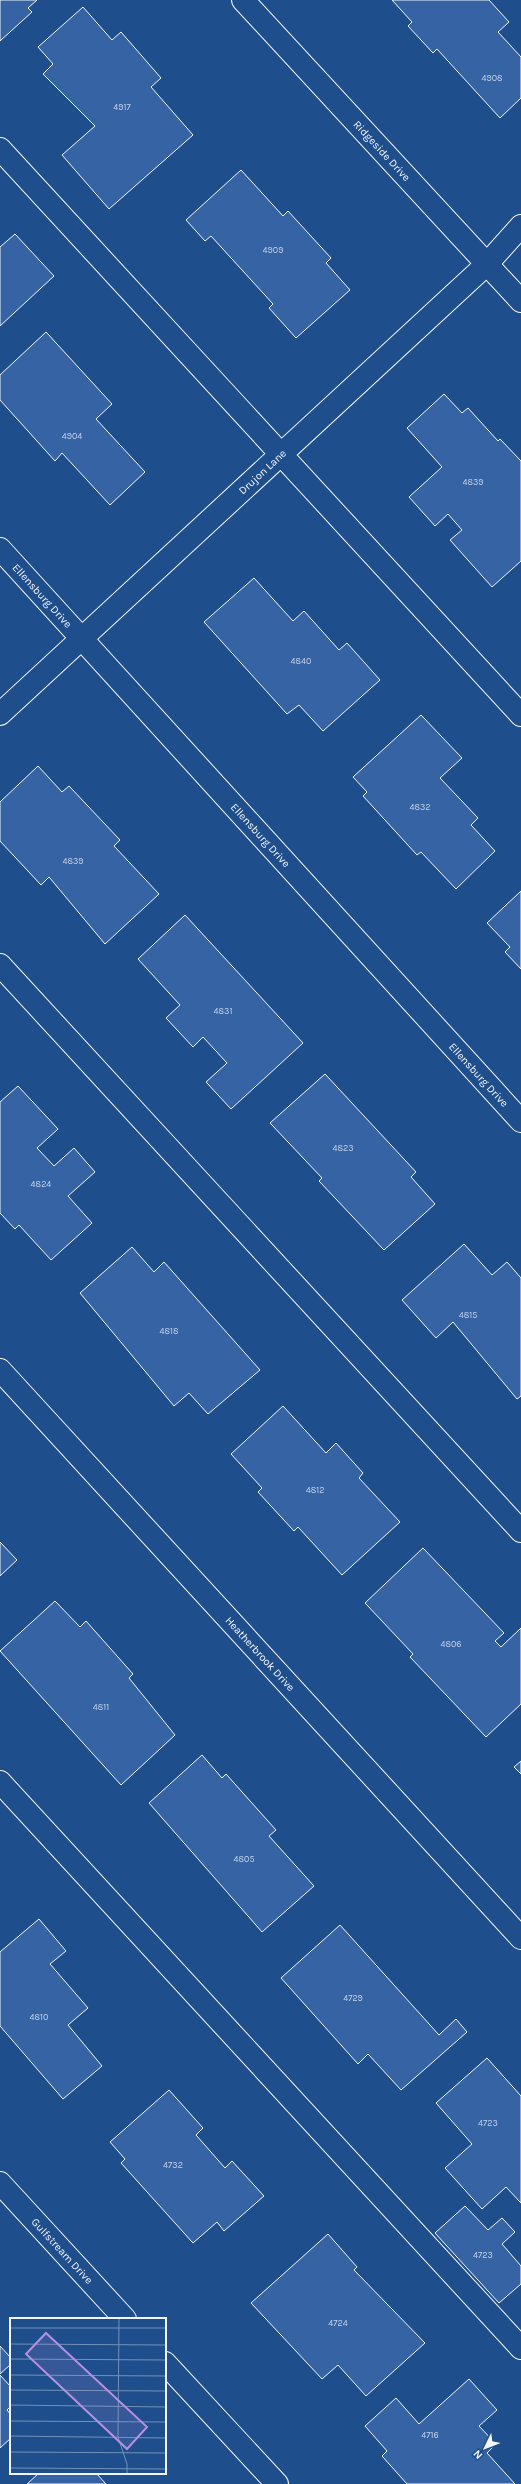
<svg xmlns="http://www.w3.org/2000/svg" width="521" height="2484" font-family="Karla,sans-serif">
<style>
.building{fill:#3563a3;stroke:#f2f6ff}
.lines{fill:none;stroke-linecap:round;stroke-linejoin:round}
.minor-casing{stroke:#f2f6ff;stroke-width:24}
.minor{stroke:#1f4e8c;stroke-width:22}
.labels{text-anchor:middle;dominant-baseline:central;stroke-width:3;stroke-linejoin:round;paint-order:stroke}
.number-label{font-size:9px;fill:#c3d1e8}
.street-label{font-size:11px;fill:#f2f6ff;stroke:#1f4e8c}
.inset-road{fill:none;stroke:#7391ba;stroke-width:1}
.view{fill:#b691df;fill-opacity:0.15;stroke:#b691df;stroke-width:2}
.inset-edge{fill:none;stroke:#f2f6ff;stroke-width:2}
</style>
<rect width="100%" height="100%" fill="#1f4e8c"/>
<g class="building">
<path d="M0,0H37L28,8L32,12L0,41Z"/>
<path d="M392,0H489L509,22L498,32L521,57V98L500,118L437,49L433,53L408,26L412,22Z"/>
<path d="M83,7L112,40L121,32L161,78L151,87L193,135L109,209L62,155L95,126L43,74L53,64L38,47Z"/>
<path d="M241,170L283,216L288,211L331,258L326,263L350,290L296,338L269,308L273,304L211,236L205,241L186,220Z"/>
<path d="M15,234L54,276L0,326V247Z"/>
<path d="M46,332L112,404L96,419L145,472L110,505L62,453L55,461L0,400V375Z"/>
<path d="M444,394L462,413L468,408L498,441L500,439L521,461V561L492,587L450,540L462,530L448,514L435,526L409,497L442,467L407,428Z"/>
<path d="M254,578L293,621L304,611L339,650L347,643L380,680L323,731L299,705L287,714L204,622Z"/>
<path d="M421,715L462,758L440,778L478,818L471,825L495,851L456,889L421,852L417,855L363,796L367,792L353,777Z"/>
<path d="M38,766L62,792L69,786L120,840L114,846L159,894L105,944L49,877L41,885L0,841V802Z"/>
<path d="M521,891V969L505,952L510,947L487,923Z"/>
<path d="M185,915L303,1043L231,1109L206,1082L227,1063L203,1037L193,1047L166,1018L180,1005L138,959Z"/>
<path d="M325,1074L416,1172L411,1177L435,1204L384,1250L319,1181L322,1178L270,1123Z"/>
<path d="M18,1086L58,1129L37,1148L54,1166L74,1148L95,1172L68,1196L92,1223L51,1260L19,1225L15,1229L0,1213V1102Z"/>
<path d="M464,1244L492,1275L507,1262L521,1278V1396L517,1399L453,1322L436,1338L402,1300Z"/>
<path d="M132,1247L154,1272L164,1262L260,1370L208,1414L189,1393L174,1406L80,1293Z"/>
<path d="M283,1406L326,1453L336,1443L363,1473L359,1478L400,1522L342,1575L298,1527L294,1531L258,1492L262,1488L231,1454Z"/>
<path d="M0,1542L17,1560L0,1576Z"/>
<path d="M423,1548L504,1633L495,1641L501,1647L521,1628V1704L486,1737L410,1657L413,1654L365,1603Z"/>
<path d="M55,1601L80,1627L86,1621L133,1674L129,1678L175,1735L121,1785L0,1651Z"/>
<path d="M202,1755L222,1778L226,1774L276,1830L269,1836L314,1886L262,1932L149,1803Z"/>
<path d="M521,1761V1774L514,1767Z"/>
<path d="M39,1919L66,1951L50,1964L88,2008L68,2025L102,2066L63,2099L0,2026V1952Z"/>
<path d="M340,1925L439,2035L456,2019L467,2032L401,2090L368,2054L358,2064L281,1978Z"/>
<path d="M487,2058L521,2096V2203L506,2187L482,2209L445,2168L472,2144L436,2103Z"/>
<path d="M169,2090L203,2128L196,2135L225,2168L232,2161L264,2196L224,2231L217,2222L193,2243L121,2163L125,2159L110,2142Z"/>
<path d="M465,2206L488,2230L502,2218L515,2232L502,2244L521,2266V2284L499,2303L435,2233Z"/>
<path d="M328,2234L357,2267L354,2270L425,2343L366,2396L338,2365L322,2379L251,2303Z"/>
<path d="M0,2346L11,2358V2364L0,2374Z"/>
<path d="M0,2375L11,2387V2406L7,2410L11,2415V2438L0,2448Z"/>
<path d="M469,2379L497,2410L479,2426L496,2444L487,2453L515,2484H407L382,2456L387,2451L365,2426L396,2398L419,2424Z"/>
<path d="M39,2473H96L106,2484H27Z"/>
</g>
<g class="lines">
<defs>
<g id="minor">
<path id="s1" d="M243,0L521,301"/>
<path d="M0,149L521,715"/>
<path id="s2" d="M0,549L521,1121"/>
<path id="s3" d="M0,714L487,264L521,226"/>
<path d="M0,965L521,1531"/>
<path id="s4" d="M0,1370L521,1938"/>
<path d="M0,1782L521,2348"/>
<path id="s5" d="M0,2183L125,2319"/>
<path d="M165,2363L277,2484"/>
</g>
</defs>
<use href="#minor" class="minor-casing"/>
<use href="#minor" class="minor"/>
</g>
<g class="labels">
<g class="number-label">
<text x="492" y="78">4908</text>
<text x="122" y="107">4917</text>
<text x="273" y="250">4909</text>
<text x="72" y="436">4904</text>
<text x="473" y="482">4839</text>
<text x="301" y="661">4840</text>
<text x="420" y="807">4832</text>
<text x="73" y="861">4839</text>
<text x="223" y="1011">4831</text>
<text x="343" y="1148">4823</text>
<text x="41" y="1184">4824</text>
<text x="468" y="1315">4815</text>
<text x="169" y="1331">4818</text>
<text x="315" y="1490">4812</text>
<text x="451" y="1644">4806</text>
<text x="101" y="1707">4811</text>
<text x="244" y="1859">4805</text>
<text x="353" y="1998">4729</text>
<text x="39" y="2017">4810</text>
<text x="488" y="2123">4723</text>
<text x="173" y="2165">4732</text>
<text x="483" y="2255">4723</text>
<text x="338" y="2323">4724</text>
<text x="430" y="2435">4716</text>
</g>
<g class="street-label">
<text stroke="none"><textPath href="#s1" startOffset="205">Ridgeside Drive</textPath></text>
<text stroke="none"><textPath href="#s3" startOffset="357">Drujon Lane</textPath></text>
<text stroke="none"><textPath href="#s2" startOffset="63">Ellensburg Drive</textPath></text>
<text stroke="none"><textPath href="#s2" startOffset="387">Ellensburg Drive</textPath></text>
<text stroke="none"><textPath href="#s2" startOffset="711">Ellensburg Drive</textPath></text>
<text stroke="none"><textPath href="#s4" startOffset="385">Heatherbrook Drive</textPath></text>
<text stroke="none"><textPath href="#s5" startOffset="92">Gulfstream Drive</textPath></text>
</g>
</g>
<g transform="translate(10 2318)">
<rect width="156" height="156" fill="#1f4e8c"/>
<path class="inset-road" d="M109,0L108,119L117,146V156M0,10H156M0,26L156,27M0,41L156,42M0,57L156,58M0,72L156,73M0,87L156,89M0,103L156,104M0,118L156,120M0,134L156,135M0,150L156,151"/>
<path class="view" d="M36,15L137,109L117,131L16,36Z"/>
<rect width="156" height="156" class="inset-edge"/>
</g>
<g transform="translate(485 2448) rotate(227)" stroke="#1f4e8c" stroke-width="3" paint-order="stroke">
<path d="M0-3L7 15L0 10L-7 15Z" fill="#f2f6ff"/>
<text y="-6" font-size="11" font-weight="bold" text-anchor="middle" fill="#f2f6ff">N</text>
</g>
</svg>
